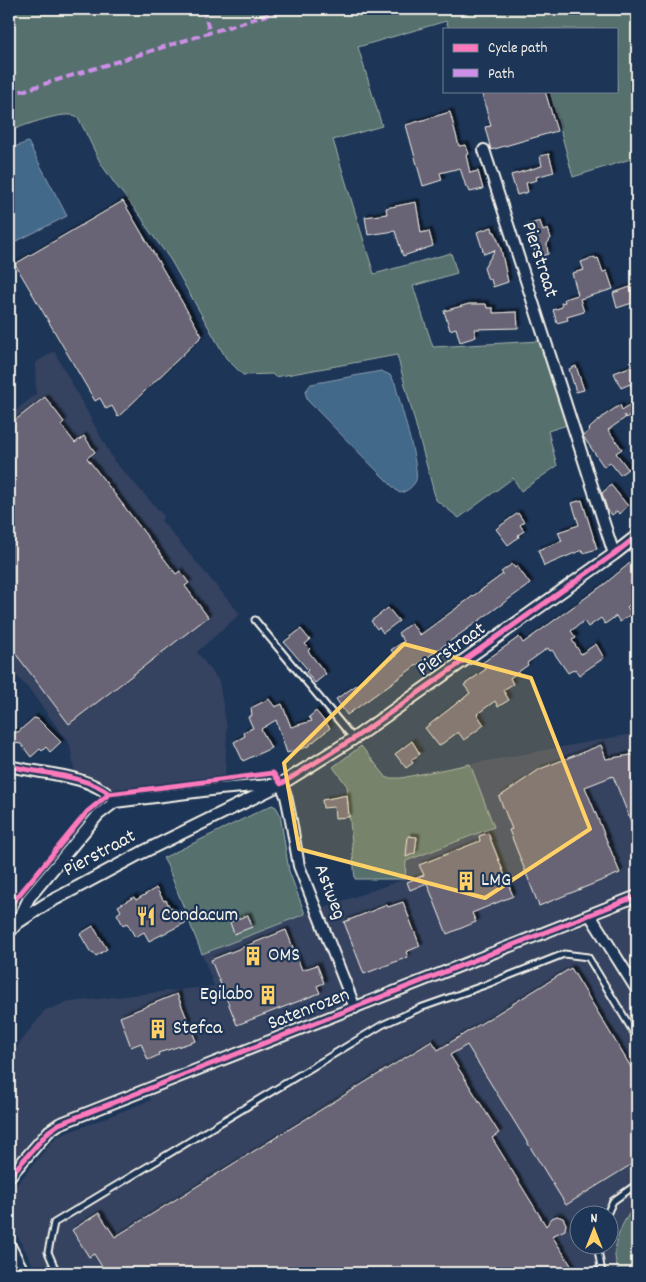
<svg xmlns="http://www.w3.org/2000/svg" width="646" height="1282" font-family="Dekko,sans-serif">
<style>
.built{fill:#344360;fill-rule:evenodd}
.green{fill:#55706d;stroke:#a4b0aa}
.water{fill:#43688a;stroke:#8a9fb0}
.building{fill:#686474;stroke:#f4f1e8;filter:url(#shadow)}
.lines{fill:none;stroke-linecap:round;stroke-linejoin:round}
.service-casing{stroke:#f4f1e8;stroke-width:9}
.minor-casing{stroke:#f4f1e8;stroke-width:14}
.tertiary-casing{stroke:#f4f1e8;stroke-width:15}
.service{stroke:#1d3557;stroke-width:5}
.minor{stroke:#1d3557;stroke-width:10}
.tertiary{stroke:#1d3557;stroke-width:11}
.quiet{stroke:#ce8fe9;stroke-width:4;stroke-dasharray:8 4;stroke-linecap:butt}
.cycleway-casing{stroke:#1d3557;stroke-width:8}
.cycleway{stroke:#fd7abc;stroke-width:5}
.marked{fill:#ffd166;fill-opacity:0.2;stroke:#ffd166;stroke-width:4;stroke-linejoin:round}
.labels{text-anchor:middle;dominant-baseline:central;stroke-width:4.5;stroke-linejoin:round;paint-order:stroke}
.street-label{font-size:20px;fill:#f4f1e8;stroke:#1d3557}
.poi-label{font-size:20px;fill:#f4f1e8;stroke:#1d3557;text-anchor:start}
</style>
<defs>
<filter id="shadow"><feDropShadow dx="3" dy="-3" stdDeviation="1" flood-color="#0009"/></filter>
</defs>
<rect width="100%" height="100%" fill="#1d3557"/>
<filter id="ink" filterUnits="userSpaceOnUse"><feTurbulence type="fractalNoise" baseFrequency=".02" numOctaves="2"/><feDisplacementMap in="SourceGraphic" scale="10" xChannelSelector="R" yChannelSelector="G"/><feConvolveMatrix kernelMatrix="1 2 1 2 8 2 1 2 1" color-interpolation-filters="sRGB"/></filter>
<g filter="url(#ink)">
<g class="built">
<path d="M54,351L114,461L164,516L161,520L240,614L197,652L219,681L227,729L225,778L109,792L99,780L80,774L75,775L70,745L32,693L9,667V416L36,394L35,363Z"/>
<path d="M637,733V1206L632,1209L615,1249L618,1273H37L9,1219V1194L56,1137L151,1100L145,1084L68,1114L50,1122L42,1129L9,1166V1067L19,1044L45,1010L70,1002L214,986L202,954L305,914L405,879L406,861L494,827L470,764ZM578,1214H608V1244H578Z"/>
</g>
<g class="green">
<path d="M9,9H637V157L573,177L550,91H617V29H449L446,21L358,47L382,126L333,140L374,274L451,253L457,273L413,286L433,347L540,341L567,425L548,431L557,466L521,491L513,478L459,518L436,500L397,355L275,377L272,374L243,375L226,358L170,259L148,229L142,218L115,184L101,164L78,117C65,109 24,126 9,131Z"/>
<path d="M361,746L387,778H401L470,764L494,827L406,861L405,879H355L347,786L333,767Z"/>
<path d="M272,805L276,807L280,814L289,871L305,914L202,954L167,865L163,858Z"/>
<path d="M637,1206V1273H618C617,1266 614,1256 615,1249C617,1235 626,1213 637,1206Z"/>
</g>
<g class="water">
<path d="M28,142L67,216L15,242L9,229V149Z"/>
<path d="M381,371L390,375L395,383C399,400 420,468 416,480C414,486 407,491 401,493L398,492L308,401L305,392L311,384Z"/>
</g>
<g class="building">
<path d="M481,91H545L557,131L491,150L485,127L491,126Z"/>
<path d="M450,112L459,146L466,145L469,154L466,155L470,173L478,171L483,189L470,192L468,187H466L460,168L440,173L442,180L423,186L406,125Z"/>
<path d="M549,154L554,172L536,177L537,180L526,183L528,192L517,195L511,175L542,166L540,156Z"/>
<path d="M123,201L202,336L118,417L112,406L106,409L100,398L95,401L15,264Z"/>
<path d="M416,202L421,233L429,231L433,246L403,256L395,231L368,235L365,217L387,214L386,208Z"/>
<path d="M540,221L543,231L548,229L551,238L547,244L548,254L541,256L539,250L535,252L527,225Z"/>
<path d="M492,227L493,232H495L501,249L508,282L493,287L491,279L488,280L484,268L495,250L484,254L477,232Z"/>
<path d="M595,257V259L598,258L603,272L607,271L613,289L580,299L584,312L567,317L568,320L557,323L553,310L562,307L561,303L565,302L564,299L578,295L572,273L584,270L581,262Z"/>
<path d="M630,287L635,302L617,308L613,293Z"/>
<path d="M469,304H486L487,308H493V313L517,312L518,328L474,329L476,337L460,342L456,328L450,330L444,311Z"/>
<path d="M637,364V410L626,418L624,415L625,418L608,430L622,449L616,453L628,469L620,475L610,462L604,467L583,436L590,430L589,429L592,426L605,415L620,405L622,410L637,400L630,384L621,388L614,373Z"/>
<path d="M576,366L584,390L576,392L569,369Z"/>
<path d="M45,397L64,422L61,425L75,443L84,436L95,452L87,458L176,574L180,571L189,583L185,586L208,617L69,724L9,645V425Z"/>
<path d="M611,485L628,506L619,514L617,511L612,515L607,509L602,493Z"/>
<path d="M582,500L597,549L583,553L582,550L544,566L538,550L562,541L558,532L579,525L572,503Z"/>
<path d="M518,513L524,522L520,525L524,531L518,535L519,537L508,545L496,529Z"/>
<path d="M637,557V588L632,592L636,597L633,599L635,601L627,607L632,613L620,622L616,616L605,624L601,618L588,627L584,621L571,631L576,638L572,640L581,654L596,644L604,658L579,675L575,669L568,673L552,650L550,651L548,648L527,663L528,665L510,678L513,684L503,690L509,700L498,707L495,701L477,714L484,725L464,740L458,732L439,746L425,728L470,693L464,685L486,669L482,663L519,637L523,643L606,583Z"/>
<path d="M512,564L515,568L517,566L530,584L347,715L336,699L367,678L368,675L396,656L391,650L404,641L398,633L411,623L420,635L503,574L501,572Z"/>
<path d="M388,608L399,621L383,633L379,627L377,629L371,621Z"/>
<path d="M301,629L310,640L305,644L310,649L308,651L326,674L315,683L306,672L308,670L284,642Z"/>
<path d="M269,699L275,707L282,704L291,727L312,721L309,717L316,711L330,728L307,747L287,753L276,720L261,729L271,748L243,761L234,742L245,736L243,732L253,728L248,717L252,715L251,708Z"/>
<path d="M34,718L38,719L61,742L50,752L46,747L42,751L40,749L31,757L21,744L14,743L12,737L15,732H18Z"/>
<path d="M412,741L420,754L411,760L413,763L406,768L395,754Z"/>
<path d="M601,745L606,759L637,754V837L613,776L585,787L620,873L539,906L509,830L512,829L499,797L540,769Z"/>
<path d="M347,795L349,817L335,818L334,807L323,808L322,800Z"/>
<path d="M488,833L513,896L472,913L476,922L447,934L427,883L410,890L407,882L424,875L419,865L480,841L479,836Z"/>
<path d="M408,836L417,837L415,853L406,857Z"/>
<path d="M156,888L164,901L166,900L170,908L172,907L177,916L183,913L187,922L149,941L144,932L135,937L127,923L123,925L117,914L121,911L118,906L134,897L136,900Z"/>
<path d="M403,902L420,946L406,952L408,957L364,974L344,922L387,905L388,907Z"/>
<path d="M248,915L252,927L234,934L230,922Z"/>
<path d="M93,926L107,949L96,956L93,952L91,953L80,934Z"/>
<path d="M286,930L302,970L317,965L324,983L317,986L320,993L237,1025L211,960Z"/>
<path d="M571,968L637,1077V1161L566,1205L467,1045L450,1055L499,1133L492,1138L546,1226L552,1218L557,1216L563,1218L566,1224L565,1230L552,1236L576,1273H106L94,1254L89,1257L72,1230L99,1213L115,1237L432,1041L438,1050Z"/>
<path d="M177,994L196,1041L158,1053L159,1055L148,1060L141,1043L131,1047L120,1017Z"/>
</g>
<g class="lines">
<defs>
<g id="service">
<path d="M255,620L353,738"/>
<path d="M607,1214L613,1201L637,1184"/>
<path d="M598,1244V1250L602,1273"/>
<path d="M57,1273L48,1252L54,1223L382,1025L420,1008L485,985L564,954L588,957L637,1038"/>
</g>
<g id="minor">
<path d="M484,150L614,554"/>
<path d="M9,766C40,774 95,774 115,802"/>
<path d="M590,915L637,990"/>
<path d="M17,923L29,898L98,815L115,802L219,789L281,784L286,796L290,815L299,866L355,1008"/>
<path d="M9,1177L49,1131L59,1124L637,896"/>
<path d="M9,1244L24,1273"/>
</g>
<path id="tertiary" d="M9,932L17,923L46,904L143,852L281,784L353,739L614,554L637,536"/>
</defs>
<use href="#service" class="service-casing"/>
<use href="#minor" class="minor-casing"/>
<use href="#tertiary" class="tertiary-casing"/>
<use href="#service" class="service"/>
<use href="#minor" class="minor"/>
<use href="#tertiary" class="tertiary"/>
<g class="quiet">
<path d="M203,9L210,33"/>
<path d="M9,95L286,9"/>
</g>
<defs>
<g id="cycleway">
<path d="M9,766C37,773 87,775 109,794"/>
<path d="M9,907L87,812L109,794L273,773L281,784L353,739L614,554L637,536"/>
<path d="M9,1177L49,1131L59,1124L637,896"/>
</g>
</defs>
<use href="#cycleway" class="cycleway-casing"/>
<use href="#cycleway" class="cycleway"/>
</g>
</g>
<path class="marked" d="M404,644L531,678L590,829L485,898L299,849L284,763Z"/>
<defs>
<symbol id="building-bare" viewBox="-9 -9 18 18"><path d="M-4-6H4V6H1V3H-1V6H-4ZM-2.5-4.3h1.7v1.8h-1.7ZM.8-4.3h1.7v1.8H.8ZM-2.5-1h1.7V.8h-1.7ZM.8-1h1.7V.8H.8Z" fill="#ffd166" stroke="#1d3557" stroke-width="2.5" paint-order="stroke"/></symbol>
<symbol id="restaurant-bare" viewBox="-9 -9 18 18"><path d="M-5-6h1v4h1v-4h1v4h1v-4h1v5L-1.5 .5V6h-2V.5L-5-1ZM5-6V6H3V1.5H1.5Q1.5-4 5-6Z" fill="#ffd166" stroke="#1d3557" stroke-width="2.5" paint-order="stroke"/></symbol>
</defs>
<g fill-rule="evenodd">
<use href="#building-bare" x="452" y="867" width="28" height="28"/>
<use href="#restaurant-bare" x="132" y="902" width="28" height="28"/>
<use href="#building-bare" x="239" y="942" width="28" height="28"/>
<use href="#building-bare" x="254" y="981" width="28" height="28"/>
<use href="#building-bare" x="144" y="1015" width="28" height="28"/>
</g>
<g class="labels">
<g class="street-label">
<text transform="translate(539 260) rotate(72)">Pierstraat</text>
<text transform="translate(452 650) rotate(-35)">Pierstraat</text>
<text transform="translate(100 854) rotate(-28)">Pierstraat</text>
<text transform="translate(329 892) rotate(69)">Astweg</text>
<text transform="translate(309 1010) rotate(-21)">Satenrozen</text>
</g>
<g class="poi-label">
<text x="481" y="881">LMG</text>
<text x="161" y="916">Condacum</text>
<text x="268" y="956">OMS</text>
<text x="253" y="995" text-anchor="end">Egilabo</text>
<text x="173" y="1029">Stefca</text>
</g>
</g>
<rect width="646" height="1282" fill="none" stroke="#1d3557" stroke-width="30"/>
<rect x="15" y="15" width="616" height="1252" fill="none" stroke="#f4f1e8" stroke-width="2" filter="url(#ink)"/>
<rect x="443" y="28" width="175" height="65" fill="#1d3557" stroke="#738091"/>
<rect x="453" y="44" width="25" height="8" fill="#fd7abc" stroke="#738091"/>
<text x="488" y="52" font-size="15" fill="#f4f1e8">Cycle path</text>
<rect x="453" y="69" width="25" height="8" fill="#ce8fe9" stroke="#738091"/>
<text x="488" y="78" font-size="15" fill="#f4f1e8">Path</text>
<g transform="translate(594 1230)"><circle r="24" fill="#1d3557" stroke="#738091"/>
<path d="M0-4L9 19L0 12L-9 19Z" fill="#ffd166"/>
<text y="-8" font-size="14" font-weight="bold" text-anchor="middle" fill="#f4f1e8">N</text>
</g>
</svg>
